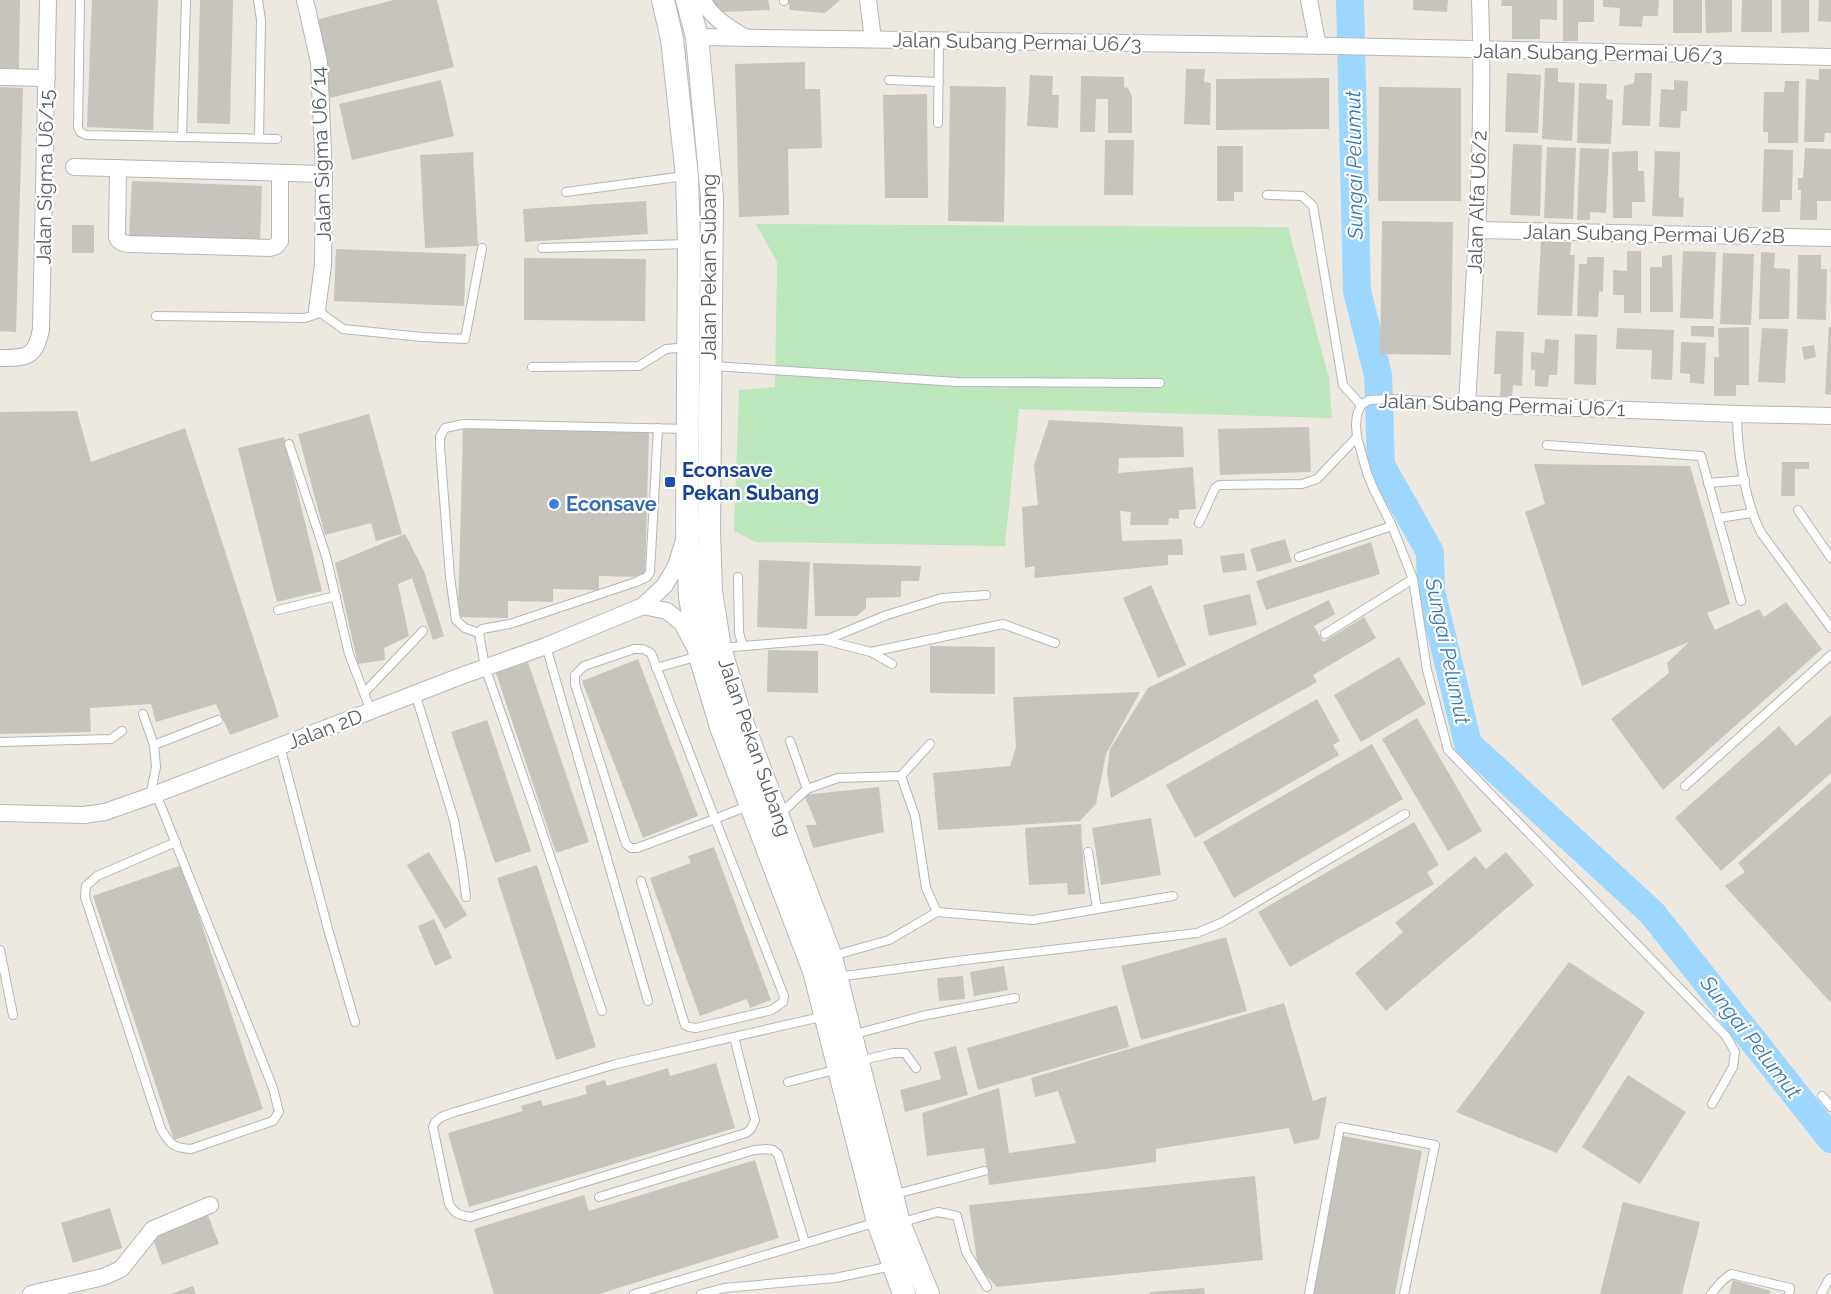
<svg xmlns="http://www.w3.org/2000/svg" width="1831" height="1294" font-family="Raleway,sans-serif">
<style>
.green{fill:#bce6bb}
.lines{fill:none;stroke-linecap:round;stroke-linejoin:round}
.river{stroke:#9dd7ff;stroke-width:28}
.building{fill:#c7c4bd}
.service-casing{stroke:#b3b7bb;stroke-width:10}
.minor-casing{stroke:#b3b7bb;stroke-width:18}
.secondary-casing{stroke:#b4b8be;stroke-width:24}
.service{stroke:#fff;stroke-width:8}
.minor{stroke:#fff;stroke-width:16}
.secondary{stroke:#fff;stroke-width:22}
.transit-dot{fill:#1a4fb4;stroke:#fff;stroke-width:2}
.shop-dot{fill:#3f7fe0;stroke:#fff;stroke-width:2}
.labels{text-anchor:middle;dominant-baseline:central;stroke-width:4.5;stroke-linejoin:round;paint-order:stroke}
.street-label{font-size:20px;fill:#595d62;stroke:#fff}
.transit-label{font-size:20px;font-weight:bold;fill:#164399;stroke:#fff;text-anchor:start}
.shop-label{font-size:20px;font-weight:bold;fill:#366cbe;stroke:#fff;text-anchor:start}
.water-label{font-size:21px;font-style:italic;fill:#3878b4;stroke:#fff}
</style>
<rect width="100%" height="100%" fill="#ede9e0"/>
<path class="green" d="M756,224L1288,227L1329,378L1332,418L1019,409L1005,546L755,542L734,531L739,390L775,387L777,262Z"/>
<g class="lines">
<path class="river" d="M1350,0L1357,291L1378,375L1381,465L1430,552L1431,591L1468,744L1652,913L1831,1139"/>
</g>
<g class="building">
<path d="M0,0H20L19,69L0,68Z"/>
<path d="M92,0H158L153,130L87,127Z"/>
<path d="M200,0H233L230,124L197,123Z"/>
<path d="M394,0H437L454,67L330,98L311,21Z"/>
<path d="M710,0H768L770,10L722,12Z"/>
<path d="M788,0H840L825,13L790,10Z"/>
<path d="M1413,0H1448L1447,12L1413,10Z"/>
<path d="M1502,0H1557V20L1540,19V39H1512V6H1501Z"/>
<path d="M1563,0H1594V22H1578V41H1563Z"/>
<path d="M1603,0H1659L1658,16H1643L1642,27L1619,26L1620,8L1603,7Z"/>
<rect x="1673" y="0" width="29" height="33"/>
<path d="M1705,0H1732V32L1706,33Z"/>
<path d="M1742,0H1772V32H1741Z"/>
<path d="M1781,0H1809V32L1781,33Z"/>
<path d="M1819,0H1831V22L1818,21Z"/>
<path d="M805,62V89H820L822,148L788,149L789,215L739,217L735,64Z"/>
<path d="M1545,68H1558V82L1575,83L1572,141L1542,139Z"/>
<path d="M1186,69H1205L1204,82L1211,83L1210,125L1184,124Z"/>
<path d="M1819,69H1831V133H1825L1824,142H1804L1806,79L1819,80Z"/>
<path d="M1507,73L1541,75L1538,133L1505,132Z"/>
<path d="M1635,73H1652L1650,126L1622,125L1624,86L1634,83Z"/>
<path d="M1030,75L1053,76L1052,95H1059L1058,128L1027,126Z"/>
<path d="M1081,76L1124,77V87L1128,88L1132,96V133H1108V99H1096L1095,132H1080Z"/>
<path d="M1329,78V129L1216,130V79Z"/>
<path d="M441,80L454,136L352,160L339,104Z"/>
<path d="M1674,80L1688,81L1687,111H1681L1680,128L1659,127L1661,89L1674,90Z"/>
<path d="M1785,81H1799L1798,143H1768V132H1763L1764,92H1784Z"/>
<path d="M1579,83L1607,84L1606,99L1613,100L1611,144L1577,143Z"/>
<path d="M950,86L1006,87L1004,222L948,221Z"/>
<path d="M0,87L23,88L16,332L0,331Z"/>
<path d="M1379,87L1461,88V201H1378Z"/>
<path d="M927,94L928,198H885L883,95Z"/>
<path d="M1105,140H1134L1133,195H1104Z"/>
<path d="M1513,144L1542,145L1540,216L1510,215Z"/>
<path d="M1217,146H1243V192H1234V201H1217Z"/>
<path d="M1547,147L1576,148L1573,219L1544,218Z"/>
<path d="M1580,148L1609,149L1606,213L1590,212V220H1577Z"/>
<path d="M1805,148L1831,149V201H1817V220H1800L1801,190H1798V178H1803Z"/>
<path d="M1764,149L1793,150L1792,200H1780V212H1762Z"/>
<path d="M1638,151V171H1644L1645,202H1632V218H1613L1612,152Z"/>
<path d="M1655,151L1680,152L1679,197L1684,198L1683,217L1652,216Z"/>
<path d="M473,152L478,246L425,248L420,155Z"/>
<path d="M132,181L262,186L260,242L129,237Z"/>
<path d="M646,201L648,234L525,242L523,209Z"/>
<path d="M1382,221L1453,222L1451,355L1380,354Z"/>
<rect x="72" y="225" width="22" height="28"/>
<path d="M1541,241L1571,242L1570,255H1575L1572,316L1537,315Z"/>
<path d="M336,249L466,254L464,306L334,301Z"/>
<path d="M1627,251H1641V313H1624V295H1613V270L1627,271Z"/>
<path d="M1683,251L1716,252L1713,319L1680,318Z"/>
<path d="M1761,252L1775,253L1774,268L1790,269L1789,319H1759Z"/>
<path d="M1723,253L1754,254L1751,325L1720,324Z"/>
<path d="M1672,255L1673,312H1650V267H1662V256Z"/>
<path d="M1798,255H1821V269H1827L1826,320L1797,319Z"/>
<path d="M1587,257H1604L1603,292L1599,291L1598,317L1577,316L1579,264H1587Z"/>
<path d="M524,258L646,259L645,321L524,320Z"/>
<path d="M1691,326H1714V337L1691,336Z"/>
<path d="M1749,327V385H1736V396H1714V357H1719L1718,328Z"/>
<path d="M1829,327H1831V395L1825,394Z"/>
<path d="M1617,328L1674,330L1672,380L1651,379L1652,350L1616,349Z"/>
<path d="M1762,328L1788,329L1785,383L1758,382Z"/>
<path d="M1496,331L1524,332L1522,386L1513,385L1512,397L1500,396L1501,374H1494Z"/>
<path d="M1575,334L1597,335L1596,385L1574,384Z"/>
<path d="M1545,339L1559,340L1557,375H1549L1548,387L1535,386V370H1531V352L1544,353Z"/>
<path d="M1681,342L1706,343L1704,384L1690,383V374L1680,373Z"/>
<path d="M1814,345L1816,357L1804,360L1802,347Z"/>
<path d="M77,411L91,462L185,428L279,717L230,735L216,704L156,722L151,704L90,708L91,732L0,734V412Z"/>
<path d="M369,414L402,534L376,541L371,523L325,535L298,434Z"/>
<path d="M1049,420L1183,427L1184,457L1119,458L1118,473L1193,467L1196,509L1179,510V519L1169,518L1168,525H1130L1131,512L1120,511L1122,541L1182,539L1183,555H1168V565L1034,578L1035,566L1025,568L1022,507L1038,505L1034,465Z"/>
<path d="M463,427L649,433L645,577L599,576V590L553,589V602L508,601V618L458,617Z"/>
<path d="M1309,427L1311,472L1220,475L1218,429Z"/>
<path d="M284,437L322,591L277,602L238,448Z"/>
<path d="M1782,462H1809V469H1795V496H1781Z"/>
<path d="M1534,464L1690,466L1730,604L1707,613L1715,630L1759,609L1764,617L1786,602L1822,649L1663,790L1611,719L1669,673L1667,663L1689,642L1582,686L1525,512L1545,504Z"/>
<path d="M405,534L424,571L444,636L433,640L412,578L398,584L409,636L384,648L385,660L358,664L335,563Z"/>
<path d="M1285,539L1292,562L1257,572L1250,549Z"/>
<path d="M1371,542L1380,574L1266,610L1256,581Z"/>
<path d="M1244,553L1247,570L1223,573L1220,556Z"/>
<path d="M759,560L810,562L807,629L757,627Z"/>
<path d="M813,563L921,566L919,581H901V597L866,598V608L857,616H815Z"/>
<path d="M1151,585L1186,665L1158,678L1123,598Z"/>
<path d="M1250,594L1257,625L1209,636L1203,605Z"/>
<path d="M1329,600L1335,614L1314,626L1323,642L1364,617L1376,638L1313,675L1317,682L1111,798L1107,772L1110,749L1148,688Z"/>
<path d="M930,646L995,647V694L930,693Z"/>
<path d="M768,650L818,651V693L767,692Z"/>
<path d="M1399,657L1426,704L1361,742L1334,695Z"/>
<path d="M638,659L698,816L643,838L582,681Z"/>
<path d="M528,662L589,842L556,853L496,673Z"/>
<path d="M1140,692L1106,754L1096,804L1080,821L938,830L933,773L1010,766L1016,747L1013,697Z"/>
<path d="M1317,699L1340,741L1333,745L1339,755L1195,838L1166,785Z"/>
<path d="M1831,715V773L1721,871L1675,818L1779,726L1796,746Z"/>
<path d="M1417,718L1482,831L1448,851L1382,739Z"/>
<path d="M487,720L531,851L495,863L451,732Z"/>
<path d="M1372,744L1403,799L1234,898L1203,842Z"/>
<path d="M1831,782V1003L1725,886L1745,872L1738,863Z"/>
<path d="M879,787L884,832L813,848L806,825H817L804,795Z"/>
<path d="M1151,818L1161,875L1101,885L1092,828Z"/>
<path d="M1414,822L1439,865L1427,872L1434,884L1290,967L1258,912Z"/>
<path d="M1081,824L1085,894L1068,895L1067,883L1029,885L1025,828Z"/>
<path d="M714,847L771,1000L750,1008L747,999L700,1016L650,878L691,863L688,856Z"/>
<path d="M429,852L467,915L445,929L407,865Z"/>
<path d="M1506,852L1534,885L1386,1011L1355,973L1403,932L1395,923L1475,856L1486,869Z"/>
<path d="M182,865L263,1109L174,1140L93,896Z"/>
<path d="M537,865L596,1047L556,1060L497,878Z"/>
<path d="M434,919L452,958L435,966L418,926Z"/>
<path d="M1226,937L1247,1011L1141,1040L1121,966Z"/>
<path d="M1569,962L1645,1012L1557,1153L1456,1112Z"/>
<path d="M1004,966L1008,990L974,996L970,972Z"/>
<path d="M963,976L965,999L939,1001L937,978Z"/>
<path d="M1284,1003L1313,1101L1327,1096L1319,1139L1294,1144L1289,1128L1156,1149V1162L989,1185L984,1148L927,1156L922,1113L999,1088L1009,1153L1076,1143L1058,1091L1035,1097L1031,1078Z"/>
<path d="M1117,1005L1129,1047L978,1090L967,1048Z"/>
<path d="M956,1046L968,1095L905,1112L900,1090L941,1079L934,1052Z"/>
<path d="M716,1063L735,1128L469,1207L448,1133L523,1111L521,1106L541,1100L543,1106L587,1094L585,1086L605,1080L607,1086L668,1068L670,1076Z"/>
<path d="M1628,1075L1686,1112L1640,1184L1582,1147Z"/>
<path d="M1343,1136L1422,1151L1395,1294H1313Z"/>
<path d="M755,1160L779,1238L599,1294H494L474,1229L584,1195L589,1211Z"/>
<path d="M1255,1176L1263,1260L997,1287L978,1267L969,1205Z"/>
<path d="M1623,1202L1700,1222L1682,1294H1600Z"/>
<path d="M110,1208L122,1248L73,1263L61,1223Z"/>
<path d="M208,1215L219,1244L162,1265L152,1236Z"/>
<path d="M1733,1280L1771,1291L1770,1294H1729Z"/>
<path d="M193,1286L196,1294H171Z"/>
<path d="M1204,1288L1205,1294H1150V1292Z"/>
</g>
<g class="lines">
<defs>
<g id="service">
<path d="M80,0L78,127L80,132L86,135L277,139"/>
<path d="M258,0L261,20L259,138"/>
<path d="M784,0V1"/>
<path d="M889,80L939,82"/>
<path d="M938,123L939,41"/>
<path d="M182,137L186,0"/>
<path d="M566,192L685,176"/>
<path d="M1267,195L1302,196L1313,206L1343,385L1361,405"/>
<path d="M542,248L689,244"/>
<path d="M156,316L305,318L314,315L317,310L343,329L422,337L465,339L482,248"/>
<path d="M713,366L957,382L1160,383"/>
<path d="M532,367L639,366L666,349L688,347"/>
<path d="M1467,404L1393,399L1369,400L1361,405L1357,415L1356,425L1357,437L1367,473L1374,490L1392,526L1413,579L1427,670L1448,750L1726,1036L1735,1052L1733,1067L1712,1104"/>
<path d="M1737,414C1737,449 1745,504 1762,534L1831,628"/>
<path d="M289,444L326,556L349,654L371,711"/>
<path d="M1547,445L1701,456L1741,601"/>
<path d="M1708,483L1745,480"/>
<path d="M1798,510L1831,558"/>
<path d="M1718,518L1752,513"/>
<path d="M1199,523L1215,488L1219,485L1302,484L1317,479L1357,437"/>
<path d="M1299,557L1392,526"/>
<path d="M738,577L739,633L743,646"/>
<path d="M278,610L336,596"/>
<path d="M479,633L465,628L456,620L450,577L440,446V437L445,428L464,424L687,429"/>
<path d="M1325,634L1413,579"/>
<path d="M824,640L871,652L892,664"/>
<path d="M546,646L648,1001"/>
<path d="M721,648L828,639L887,615L942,598L986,595"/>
<path d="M634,649H643L651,653L715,819L637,848H631L626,844L575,684V675L584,666Z"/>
<path d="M871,652L1003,624L1055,643"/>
<path d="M656,668L699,656"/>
<path d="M364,693L423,631"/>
<path d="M415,693L454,820L462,865L466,897"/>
<path d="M143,714L154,745L156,767L150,796"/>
<path d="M790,741L807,789"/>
<path d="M0,742L111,739L122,731"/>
<path d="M930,744L901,776L915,816L926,888L937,912"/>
<path d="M154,745L218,720"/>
<path d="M280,746L328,929L355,1022"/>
<path d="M1685,786L1831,655"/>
<path d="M156,794L165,816L273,1088L279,1112L273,1121L191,1149C173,1148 170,1144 161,1129L85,897L86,886L97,876L176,842"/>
<path d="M780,814L807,789L838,778L901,776"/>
<path d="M1088,852L1097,909"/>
<path d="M641,881L685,1025L689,1027L696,1028L772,1010L783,1002L784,996L715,819L750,805"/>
<path d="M0,950L13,1015"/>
<path d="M832,956L889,940L937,912L1033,920L1173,896"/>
<path d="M837,977L965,960L1197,933L1223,922L1405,814"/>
<path d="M602,1011L532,802L485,667L479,633L482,629L510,624L636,582L647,577L650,572L658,428"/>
<path d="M852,1035L922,1016L1015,998"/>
<path d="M734,1037L755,1120L751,1129L746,1133L470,1217C459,1215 455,1214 449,1204L433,1127C436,1117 447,1115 455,1112L616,1064L825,1016"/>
<path d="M859,1061L893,1053H905L916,1068"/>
<path d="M788,1082L838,1069"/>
<path d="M1822,1096L1831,1107"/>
<path d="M892,1195L984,1171"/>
<path d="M599,1197L754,1150L766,1149L773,1150L778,1154L805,1243"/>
<path d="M899,1223L938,1212L957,1216L966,1252L987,1287"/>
<path d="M634,1294L877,1222"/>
<path d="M701,1294L724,1288L835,1278L892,1266"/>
<path d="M1309,1294L1340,1127L1435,1145L1404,1294"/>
<path d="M1711,1294L1721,1282L1731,1274L1790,1288L1789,1294"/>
<path d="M1821,1294L1829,1279L1831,1278"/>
</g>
<g id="minor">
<path d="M305,0L319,62L324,174L323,265L317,310"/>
<path d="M703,0C710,17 731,29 746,38"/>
<path d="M868,0L873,39"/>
<path d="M1309,0L1318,46"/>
<path d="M1480,0C1485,135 1475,270 1467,404L1737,414L1831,416"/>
<path d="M697,37L1337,46L1831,57"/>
<path d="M0,77L47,78"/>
<path d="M74,167L324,174"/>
<path d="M118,168L117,237C119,243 123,243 129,244L270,248L276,246L280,241V173"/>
<path d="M1477,230L1831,238"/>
<path d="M0,358C26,358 36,358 41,329L48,0"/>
<path d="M643,606L667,611L682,623L693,644"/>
<path d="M0,813L84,815L105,812L156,794L461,676L546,646L643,606L665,585L676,566L684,540"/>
<path d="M31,1294L103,1277L121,1269L153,1229L210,1205"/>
</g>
<g id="secondary">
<path d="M663,0L672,39L687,176L689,244L687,529L690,597L700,656L721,727L814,971L878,1222L904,1294"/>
<path d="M687,0L697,37L712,197L709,531L711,591L720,648L741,719L831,957L899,1223L928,1294"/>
</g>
</defs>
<use href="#service" class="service-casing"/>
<use href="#minor" class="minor-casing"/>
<use href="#secondary" class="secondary-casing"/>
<use href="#service" class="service"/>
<use href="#minor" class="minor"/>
<use href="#secondary" class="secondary"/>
</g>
<rect class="transit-dot" x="664" y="476" width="12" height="12" rx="3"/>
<circle class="shop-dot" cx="554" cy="504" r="6"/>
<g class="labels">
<g class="street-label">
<text transform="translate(1017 42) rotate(1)">Jalan Subang Permai U6/3</text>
<text transform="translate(1598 53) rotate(1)">Jalan Subang Permai U6/3</text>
<text transform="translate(321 154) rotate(-92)">Jalan Sigma U6/14</text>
<text transform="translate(45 177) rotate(-89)">Jalan Sigma U6/15</text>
<text transform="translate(1477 202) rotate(-88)">Jalan Alfa U6/2</text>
<text transform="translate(1654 234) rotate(1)">Jalan Subang Permai U6/2B</text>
<text transform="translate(709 267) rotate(-90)">Jalan Pekan Subang</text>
<text transform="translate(1502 405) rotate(2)">Jalan Subang Permai U6/1</text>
<text transform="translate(325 729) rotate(-21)">Jalan 2D</text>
<text transform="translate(755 747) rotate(71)">Jalan Pekan Subang</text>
</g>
<g class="transit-label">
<text x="682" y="470">Econsave<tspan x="682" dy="23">Pekan Subang</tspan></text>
</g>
<g class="shop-label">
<text x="566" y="504">Econsave</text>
</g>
<g class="water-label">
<text transform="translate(1354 165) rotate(-91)">Sungai Pelumut</text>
<text transform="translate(1448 651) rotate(78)">Sungai Pelumut</text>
<text transform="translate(1751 1037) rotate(52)">Sungai Pelumut</text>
</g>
</g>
</svg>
